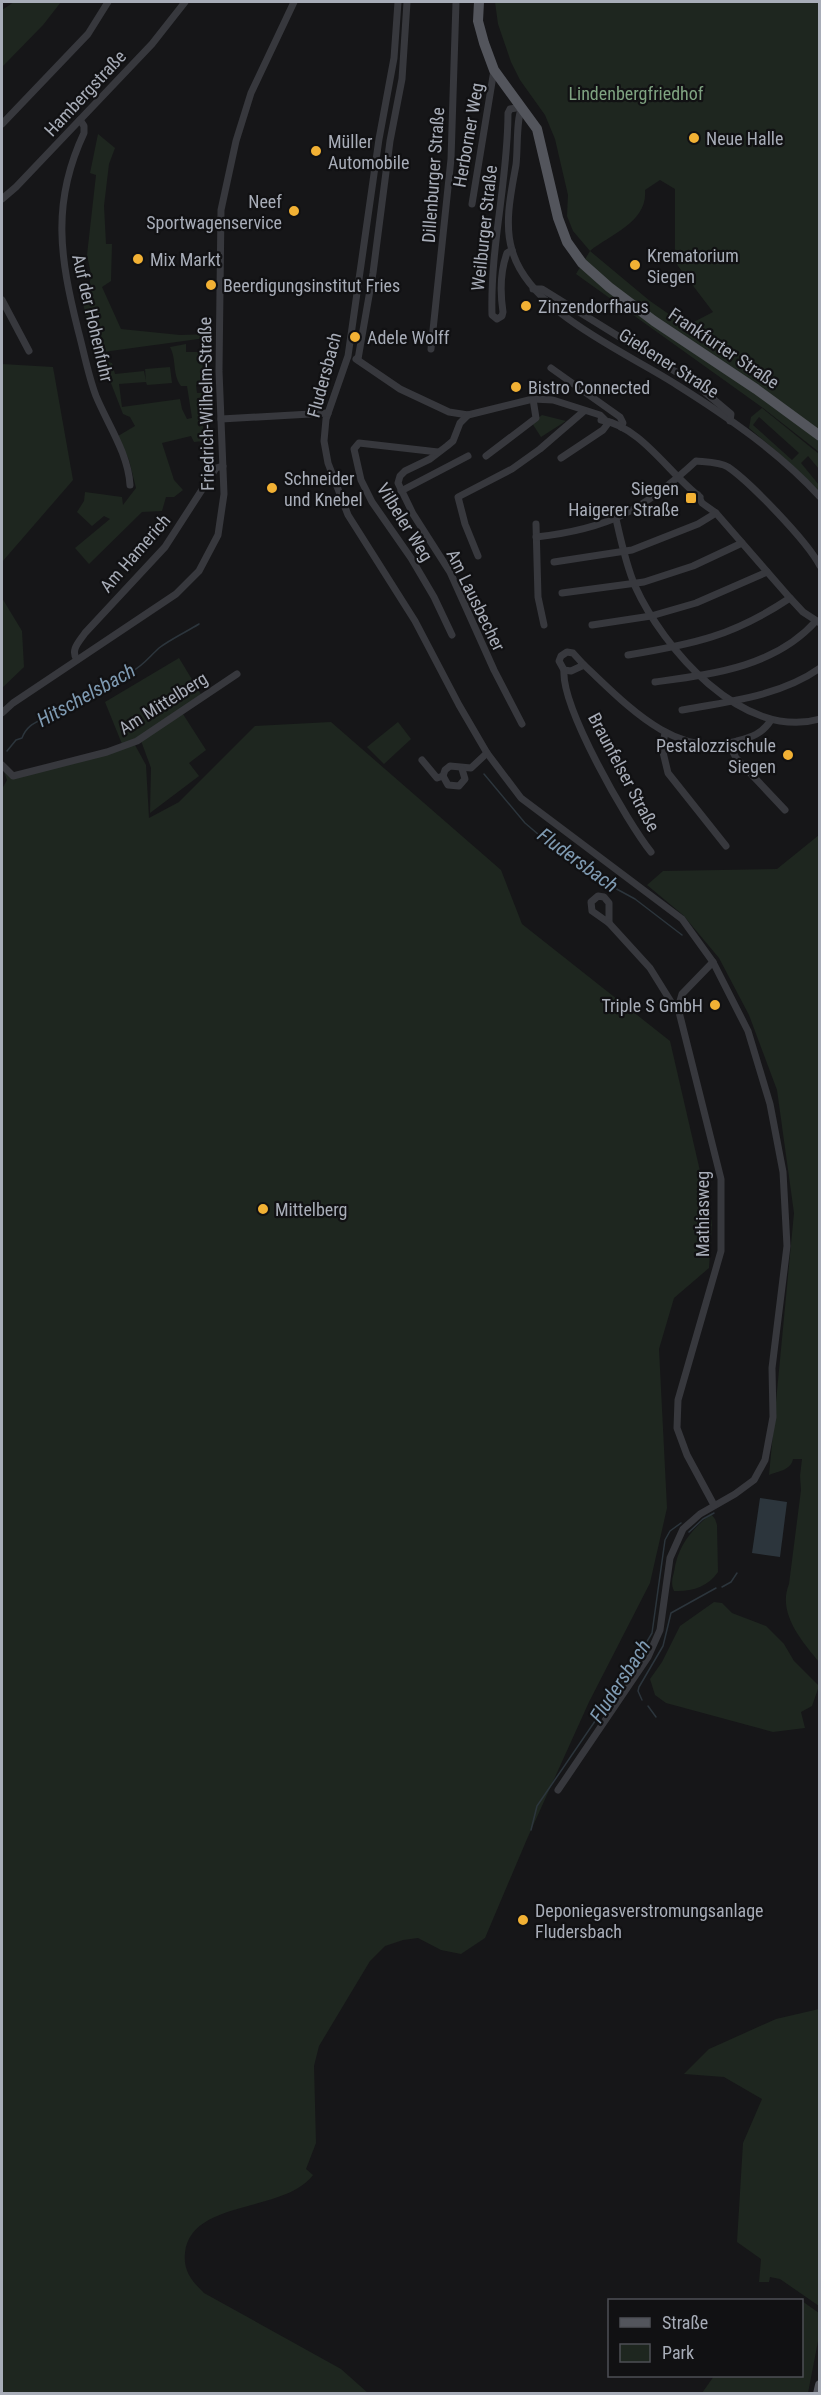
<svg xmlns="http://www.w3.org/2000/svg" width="821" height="2395" font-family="'Roboto Condensed',sans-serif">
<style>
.green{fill:#1e261f;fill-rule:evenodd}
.water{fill:#2c353c}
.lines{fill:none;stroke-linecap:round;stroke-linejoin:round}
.stream{stroke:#2c353c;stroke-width:1.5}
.minor{stroke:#37383d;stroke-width:7}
.primary{stroke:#53555c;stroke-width:10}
.poi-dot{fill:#f2b134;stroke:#111113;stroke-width:2}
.labels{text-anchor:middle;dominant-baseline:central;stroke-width:4.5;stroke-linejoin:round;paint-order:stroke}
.street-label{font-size:18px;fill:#a8adb8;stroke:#111113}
.park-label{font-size:18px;fill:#7fa381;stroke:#111113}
.poi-label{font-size:18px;fill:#a8adb8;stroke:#111113;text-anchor:start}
.water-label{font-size:20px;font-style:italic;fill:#7f9bb3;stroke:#111113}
</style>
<rect width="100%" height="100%" fill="#161618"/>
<g class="green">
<path d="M14,2H61L43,25L2,67V10Z"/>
<path d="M495,2H819V431L656,319L584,261L590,251L573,231L567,216L568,195L555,139L545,115L520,80L511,62L498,24ZM660,180L675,189V262L713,312L686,326L650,301L590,251C611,234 648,222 645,190Z"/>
<path d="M98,134L115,148L109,164L104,206L106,244H112L111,281L102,287L121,329L180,335L213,334V337L96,353L90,339L82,297L89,288L91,274L87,255L96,175L90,173Z"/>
<path d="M582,264L819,441V452L763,408L576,274Z"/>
<path d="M186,344V352H202L203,384L196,385L197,393H203V402L198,403V413H202L204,441L194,442L191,436L162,443L174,480L183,490L174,497H166L162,511L142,512L89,564L75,548L110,519L104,516L92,526L77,512L84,501L85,492L122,497L123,505L136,488L129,460L118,436L135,426L130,417L123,414L107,373L95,362L99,359L112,363L115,374L144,371L146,381L145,369L170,367L172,383L147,385L146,382L119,384L122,407L180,399L182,409L187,419L192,418L187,386H181C172,374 177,360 170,347Z"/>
<path d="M2,364L53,367L73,480L2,562Z"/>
<path d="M762,408L819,454V469L808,456L801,463L819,485V491L782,456L749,428L751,417ZM759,417L799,453L792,460L753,425Z"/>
<path d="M542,415L566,421L541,437L532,423Z"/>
<path d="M2,598L22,631L24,667L2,688Z"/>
<path d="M179,658L202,696L181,711L206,750L189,763L199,776L150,813L151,768L140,738L122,744L105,702Z"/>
<path d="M331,722L501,870L522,924L670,1041L712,1223L709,1268L674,1298L659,1349L667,1508L650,1583L589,1702L527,1839L485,1938L461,1954L441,1950L418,1938L403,1940L385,1946L370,1961L319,2046L314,2066L316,2143L306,2169L313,2175C285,2213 190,2199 185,2253C183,2271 192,2281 204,2293L341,2369L368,2393H2V789L7,780L4,771L14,776L135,745L146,765L149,818L179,802L255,726Z"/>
<path d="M398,722L411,739L384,764L367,747Z"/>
<path d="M819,835V1662C802,1641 777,1613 789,1584L801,1490L800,1476L802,1459H793C791,1470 779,1471 769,1475L794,1213L777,1090L749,1015L719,958L683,915L647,885L663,871L777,869Z"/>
<path d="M711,1514L715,1519L717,1525L718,1572C708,1587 691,1592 674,1591C671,1584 672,1580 674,1572C678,1546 690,1531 711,1514Z"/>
<path d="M714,1602L722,1603L732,1613L766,1626L784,1644L794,1661L819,1686L812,1706L801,1712L805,1728L773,1732L666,1703L655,1695L650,1679L662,1662L680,1626Z"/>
<path d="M819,2009H820L819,2306L780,2279L770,2277L769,2282H759L761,2259L737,2242L743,2143L762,2099L724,2077L684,2074L709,2049L776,2019Z"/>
<path d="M802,2301L819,2313V2336L808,2393H702L714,2376H802Z"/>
</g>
<path class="water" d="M760,1498L787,1502L780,1557L752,1553Z"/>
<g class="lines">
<g class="stream">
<path d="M7,751L16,740L22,738C28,722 40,722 53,713C78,697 105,687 131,672C143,666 150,656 159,648C171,639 186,632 199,624"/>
<path d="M484,774L525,823L539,835L613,887L635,899L682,935"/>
<path d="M689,1532L703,1519L714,1513"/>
<path d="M722,1587L731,1582L737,1573"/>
<path d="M642,1700L638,1691L639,1687L663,1646L671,1613L716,1588"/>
<path d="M648,1706L656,1717"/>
<path d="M531,1830L537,1806L632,1667L652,1633L665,1540L670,1531L681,1523"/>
</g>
<g class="minor">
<path d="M398,2L394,58L379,139L348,356L326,419L324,441L328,463L348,515L415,621L459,705L487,753L521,798L682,919L713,962L748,1031L770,1104L783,1172L787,1246L772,1368L773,1417L765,1460L754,1480L735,1494L700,1514L683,1529L670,1558L660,1630L648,1657L558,1790"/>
<path d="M522,107C516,119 518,149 516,165C511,192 504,224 512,250C529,312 626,352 677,385C728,417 780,453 820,497"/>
<path d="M80,120L84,126V133C51,203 60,258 78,330C84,352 88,375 96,396C108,425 128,453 130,485"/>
<path d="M2,124L88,34L108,2"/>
<path d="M2,199L16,187L152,44L185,2"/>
<path d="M472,204L494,70"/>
<path d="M512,250L507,253C500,272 500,292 503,312L502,316L497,319L492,315C490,246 508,181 508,113L510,109L522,107"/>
<path d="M533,289H542L694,383L731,414L730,421"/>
<path d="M2,300L29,351"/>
<path d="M431,349L451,159L456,2"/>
<path d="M356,359L400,389L449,412L468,415L533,399L553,400L600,415L605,420"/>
<path d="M358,359L373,273L390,141L402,79L407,2"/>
<path d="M551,368L620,417L623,423L621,427"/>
<path d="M468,415L460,423L453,441L447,446L430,459L405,471L400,476L398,483L413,514L450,572L494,670L522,724"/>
<path d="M221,419L328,413"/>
<path d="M601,420C641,426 670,475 700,497"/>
<path d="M438,452L359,443L354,449L361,480L372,502L411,558L434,597L452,635"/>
<path d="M486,456L536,418L533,399"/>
<path d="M561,458L603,430L609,422"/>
<path d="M401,491L468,456"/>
<path d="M698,495L702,503L716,513L790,598L803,612L820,623"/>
<path d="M616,519C621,541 626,565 635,586C663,648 742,741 820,719"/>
<path d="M536,524L538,597L544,625"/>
<path d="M536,537C609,529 643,510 696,461C705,462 720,462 728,467C750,482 808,542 820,566"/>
<path d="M478,556L465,524L458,497L512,469L540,449L584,411"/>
<path d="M554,562L632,550L698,524L716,513"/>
<path d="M562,593L644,582L693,566L742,543"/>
<path d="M592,625L651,616L696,603L767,572"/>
<path d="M567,652L573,653L584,665L571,671L564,670L559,661L561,656Z"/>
<path d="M628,655C694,644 733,636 790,598"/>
<path d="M77,660C70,650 79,642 85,633L165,547L216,468L223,466"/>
<path d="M584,665C625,703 675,760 737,741C752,737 762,734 771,720"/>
<path d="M564,670C561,707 627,822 651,852"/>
<path d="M655,682C713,674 775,667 816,621"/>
<path d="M682,710C727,702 781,696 820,668"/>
<path d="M2,713L13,703L176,594L199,571L218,535L224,494L219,371L221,210L236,141L251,93L294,2"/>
<path d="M665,733L662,748L668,773L726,846"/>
<path d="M729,744L736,758L785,810"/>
<path d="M422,760L437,778L443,776"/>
<path d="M2,765L13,776L107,752L137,741L237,674"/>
<path d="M443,776L445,770L450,766L471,768L487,753"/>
<path d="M443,776L448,785L459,786L465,779L462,769"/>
<path d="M598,896L604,897L609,903V923L592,911L591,902Z"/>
<path d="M609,923L650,968L673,1005L678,1008"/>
<path d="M713,962L682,994L678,1008L721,1179V1251L678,1400L677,1428L687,1455L714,1505"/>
</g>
<g class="primary">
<path d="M479,2L478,21L484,43L494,70L537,129L558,218L567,242L582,263L609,287L654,321L756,389L820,436"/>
<path d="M818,2394L820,2385"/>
</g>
</g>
<g class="poi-dot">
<circle cx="694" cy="138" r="6"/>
<circle cx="316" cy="151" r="6"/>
<circle cx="294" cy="211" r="6"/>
<circle cx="138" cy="259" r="6"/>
<circle cx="635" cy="265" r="6"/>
<circle cx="211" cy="285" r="6"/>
<circle cx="526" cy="306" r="6"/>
<circle cx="355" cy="337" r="6"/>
<circle cx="516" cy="387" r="6"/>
<circle cx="272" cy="488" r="6"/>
<rect x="685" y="492" width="12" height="12" rx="3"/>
<circle cx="788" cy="755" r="6"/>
<circle cx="715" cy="1005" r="6"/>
<circle cx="263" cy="1209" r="6"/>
<circle cx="523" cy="1920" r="6"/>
</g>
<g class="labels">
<g class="street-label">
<text transform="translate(85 93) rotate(-47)">Hambergstraße</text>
<text transform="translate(468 135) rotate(-80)">Herborner Weg</text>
<text transform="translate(433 175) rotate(-86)">Dillenburger Straße</text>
<text transform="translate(484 228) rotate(-84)">Weilburger Straße</text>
<text transform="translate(93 318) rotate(77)">Auf der Hohenfuhr</text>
<text transform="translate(724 348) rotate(34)">Frankfurter Straße</text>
<text transform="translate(669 363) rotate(32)">Gießener Straße</text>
<text transform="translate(324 375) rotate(-75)">Fludersbach</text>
<text transform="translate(206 404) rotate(-91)">Friedrich-Wilhelm-Straße</text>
<text transform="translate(405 522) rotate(58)">Vilbeler Weg</text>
<text transform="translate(135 553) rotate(-49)">Am Hamerich</text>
<text transform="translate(476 600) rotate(64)">Am Lausbecher</text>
<text transform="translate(163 703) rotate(-32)">Am Mittelberg</text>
<text transform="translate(624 772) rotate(62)">Braunfelser Straße</text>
<text transform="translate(702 1214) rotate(-90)">Mathiasweg</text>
</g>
<g class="park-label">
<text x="636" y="93">Lindenbergfriedhof</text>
</g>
<g class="poi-label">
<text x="706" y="138">Neue Halle</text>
<text x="328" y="141">Müller<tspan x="328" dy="21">Automobile</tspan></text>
<text x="282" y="201" text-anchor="end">Neef<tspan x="282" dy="21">Sportwagenservice</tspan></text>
<text x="647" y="255">Krematorium<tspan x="647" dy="21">Siegen</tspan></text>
<text x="150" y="259">Mix Markt</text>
<text x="223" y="285">Beerdigungsinstitut Fries</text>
<text x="538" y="306">Zinzendorfhaus</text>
<text x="367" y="337">Adele Wolff</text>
<text x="528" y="387">Bistro Connected</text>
<text x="284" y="478">Schneider<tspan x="284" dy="21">und Knebel</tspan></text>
<text x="679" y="488" text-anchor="end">Siegen<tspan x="679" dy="21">Haigerer Straße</tspan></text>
<text x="776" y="745" text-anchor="end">Pestalozzischule<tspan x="776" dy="21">Siegen</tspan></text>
<text x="703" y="1005" text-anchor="end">Triple S GmbH</text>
<text x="275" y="1209">Mittelberg</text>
<text x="535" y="1910">Deponiegasverstromungsanlage<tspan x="535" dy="21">Fludersbach</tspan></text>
</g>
<g class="water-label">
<text transform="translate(86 695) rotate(-29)">Hitschelsbach</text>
<text transform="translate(578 860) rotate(36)">Fludersbach</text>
<text transform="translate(620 1681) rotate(-57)">Fludersbach</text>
</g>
</g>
<rect width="821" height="2395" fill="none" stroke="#a8adb8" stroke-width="6"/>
<rect x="608" y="2299" width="195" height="78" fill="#111113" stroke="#4d4f55" stroke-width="1.5"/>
<rect x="620" y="2318" width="30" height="9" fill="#53555c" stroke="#4d4f55" stroke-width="1.5"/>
<text x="662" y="2329" font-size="18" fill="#a8adb8">Straße</text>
<rect x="620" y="2344" width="30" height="18" fill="#1e261f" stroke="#4d4f55" stroke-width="1.5"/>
<text x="662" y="2359" font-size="18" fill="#a8adb8">Park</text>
</svg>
